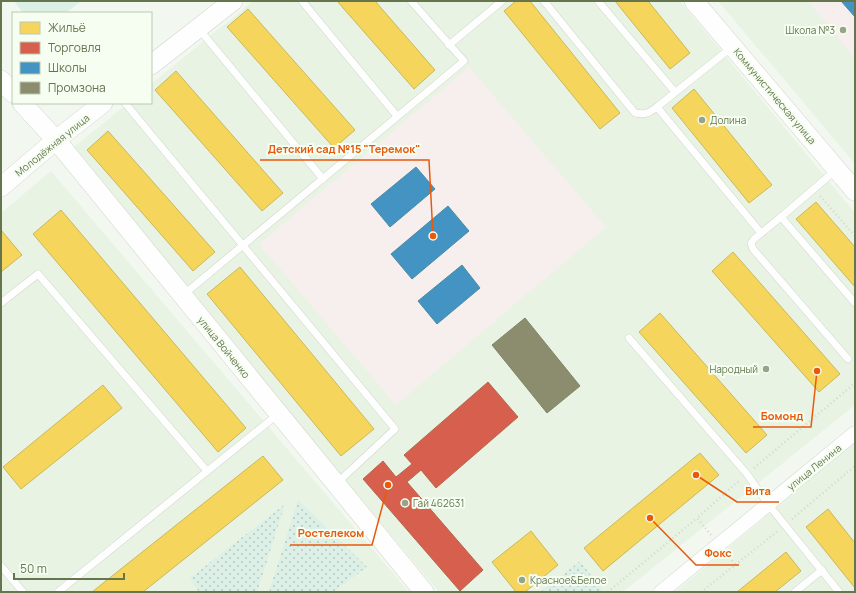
<svg xmlns="http://www.w3.org/2000/svg" width="856" height="593" font-family="Manrope,sans-serif">
<style>
.residential{fill:#e8f3e3}
.education{fill:#f6efee}
.grass{fill:url(#grass-dots)}
.park{fill:#dcf0e7}
.homes{fill:#f6d55c;stroke:#cab858}
.shops{fill:#d6604d;stroke:#b4674e}
.schools{fill:#4393c3;stroke:#4d8aa0}
.industry{fill:#8c8c6e;stroke:#808565}
.lines{fill:none;stroke-linecap:round;stroke-linejoin:round}
.service-casing{stroke:#cfd6ca;stroke-width:8}
.minor-casing{stroke:#cfd6ca;stroke-width:15}
.secondary-casing{stroke:#cfd6ca;stroke-width:20}
.path{stroke:#d3d8cd;stroke-width:2.5;stroke-dasharray:1 3;stroke-linecap:butt}
.service{stroke:#fdfefd;stroke-width:7}
.minor{stroke:#fdfefd;stroke-width:14}
.secondary{stroke:#fdfefd;stroke-width:19}
.poi-dot{fill:#96a487;stroke:#f6fef2;stroke-width:1.5}
.labels{text-anchor:middle;dominant-baseline:central;stroke-width:4;stroke-linejoin:round;paint-order:stroke}
.poi-label{font-size:10px;fill:#65764f;stroke:#f6fef2;text-anchor:start}
.street-label{font-size:10px;fill:#65764f;stroke:#f6fef2}
.leader{fill:none;stroke:#e8590c;stroke-width:1.5}
.callout-dot{fill:#e8590c;stroke:#f6fef2;stroke-width:1.5}
.callout-label{font-size:11px;text-anchor:middle;font-weight:bold;fill:#e8590c;stroke:#f6fef2;stroke-width:4;stroke-linejoin:round;paint-order:stroke}
</style>
<defs>
<pattern id="grass-dots" width="8" height="8" patternUnits="userSpaceOnUse"><rect width="8" height="8" fill="#dcf0e7"/><path d="M2 2h.1M6 6h.1" fill="none" stroke="#b6c7be" stroke-width="1.8" stroke-linecap="round"/></pattern>
</defs>
<rect width="100%" height="100%" fill="#f2f8f0"/>
<g class="residential">
<path d="M253,1H680L855,213V405L623,592H439L69,151L128,103H151V84Z"/>
<path d="M718,1H855V164Z"/>
<path d="M51,171L409,592H1V213Z"/>
<path d="M855,443V592H675Z"/>
</g>
<g class="education">
<path d="M808,1H855V58Z"/>
<path d="M469,67L606,227L396,405L259,244Z"/>
</g>
<g class="grass">
<path d="M298,500L367,567L333,592H269Z"/>
<path d="M285,504L257,592H199L190,578Z"/>
<path d="M580,561L604,592H540Z"/>
</g>
<path class="park" d="M14,1H81L66,13H23Z"/>
<g class="homes">
<path d="M337,1H375L435,70L414,89Z"/>
<path d="M516,1H530L620,113L600,129L504,11Z"/>
<path d="M615,1H648L690,53L670,69Z"/>
<path d="M248,9L355,130L334,148L227,27Z"/>
<path d="M176,71L283,193L262,211L155,90Z"/>
<path d="M694,89L772,185L749,203L672,108Z"/>
<path d="M108,131L215,252L193,271L87,150Z"/>
<path d="M816,202L855,247V287L796,219Z"/>
<path d="M61,210L246,428L218,452L33,234Z"/>
<path d="M1,230L22,255L1,272Z"/>
<path d="M733,252L840,374L819,392L712,271Z"/>
<path d="M240,267L374,429L341,456L207,294Z"/>
<path d="M660,313L767,435L746,453L639,332Z"/>
<path d="M103,385L122,408L21,489L3,467Z"/>
<path d="M700,453L719,475L603,571L584,548Z"/>
<path d="M263,456L283,480L143,592H92Z"/>
<path d="M828,509L855,543V588L806,527Z"/>
<path d="M531,531L558,565L525,592H516L492,562Z"/>
<path d="M786,552L801,571L775,592H737Z"/>
</g>
<path class="shops" d="M488,382L518,417L436,488L421,470L407,482L483,570L460,591L363,479L383,461L396,477L412,464L404,455Z"/>
<g class="schools">
<path d="M841,1H855V17Z"/>
<path d="M416,167L435,189L390,227L371,204Z"/>
<path d="M448,206L469,231L412,279L391,254Z"/>
<path d="M462,265L480,288L437,324L418,301Z"/>
</g>
<path class="industry" d="M525,318L580,386L547,413L492,345Z"/>
<g class="lines">
<defs>
<g id="service">
<path d="M302,1L397,116"/>
<path d="M544,1L635,113C646,115 649,113 657,107"/>
<path d="M598,1L675,92"/>
<path d="M199,29L323,179"/>
<path d="M449,45L502,1"/>
<path d="M732,47L657,107L761,233"/>
<path d="M125,103L395,429L337,483"/>
<path d="M837,169L781,217L855,303"/>
<path d="M781,217L754,239L751,243L753,249L848,359"/>
<path d="M182,296L464,61L411,1"/>
<path d="M1,303L38,274L207,471"/>
<path d="M629,338L747,474L768,504L839,592"/>
<path d="M1,566L23,592"/>
<path d="M58,592L278,414"/>
<path d="M795,592L822,570"/>
</g>
<path id="minor" d="M661,592L855,433"/>
<g id="secondary">
<path d="M694,1L855,191"/>
<path d="M151,65L233,1"/>
<path d="M1,80L13,93"/>
<path d="M22,103L56,140L424,592"/>
<path d="M1,187L56,140L103,103"/>
</g>
</defs>
<use href="#service" class="service-casing"/>
<use href="#minor" class="minor-casing"/>
<use href="#secondary" class="secondary-casing"/>
<g class="path">
<path d="M820,196L855,236"/>
<path d="M754,468L855,383"/>
<path d="M792,519L855,466"/>
<path d="M711,535L697,518L740,480"/>
<path d="M727,554L735,565"/>
<path d="M608,592L697,518"/>
<path d="M701,592L778,531"/>
</g>
<use href="#service" class="service"/>
<use href="#minor" class="minor"/>
<use href="#secondary" class="secondary"/>
</g>
<g class="poi-dot">
<circle cx="843" cy="30" r="4"/>
<circle cx="702" cy="120" r="4"/>
<circle cx="766" cy="369" r="4"/>
<circle cx="405" cy="503" r="4"/>
<circle cx="522" cy="580" r="4"/>
</g>
<g class="labels">
<g class="poi-label">
<text x="835" y="30" text-anchor="end">Школа №3</text>
<text x="710" y="120">Долина</text>
<text x="758" y="369" text-anchor="end">Народный</text>
<text x="413" y="503">Гай 462631</text>
<text x="530" y="580">Красное&amp;Белое</text>
</g>
<g class="street-label">
<text transform="translate(775 96) rotate(50)">Коммунистическая улица</text>
<text transform="translate(52 145) rotate(-39)">Молодёжная улица</text>
<text transform="translate(224 347) rotate(51)">улица Войченко</text>
<text transform="translate(814 467) rotate(-39)">улица Ленина</text>
</g>
</g>
<path class="leader" d="M433 236L429 160H260M817 371L811 427H753M696 475L737 502H779M388 485L372 545H290M650 518L696 565H739"/>
<g class="callout-dot">
<circle cx="433" cy="236" r="4"/>
<circle cx="817" cy="371" r="4"/>
<circle cx="696" cy="475" r="4"/>
<circle cx="388" cy="485" r="4"/>
<circle cx="650" cy="518" r="4"/>
</g>
<g class="callout-label">
<text x="344" y="153">Детский сад №15 "Теремок"</text>
<text x="782" y="420">Бомонд</text>
<text x="758" y="495">Вита</text>
<text x="331" y="537">Ростелеком</text>
<text x="718" y="557">Фокс</text>
</g>
<rect width="856" height="593" fill="none" stroke="#65764f" stroke-width="4"/>
<rect x="12" y="12" width="140" height="92" fill="#f6fef2" stroke="#bcc8b1"/>
<rect x="20" y="22" width="20" height="12" fill="#f6d55c" stroke="#bcc8b1"/>
<text x="48" y="32" font-size="12" fill="#65764f">Жильё</text>
<rect x="20" y="42" width="20" height="12" fill="#d6604d" stroke="#bcc8b1"/>
<text x="48" y="52" font-size="12" fill="#65764f">Торговля</text>
<rect x="20" y="62" width="20" height="12" fill="#4393c3" stroke="#bcc8b1"/>
<text x="48" y="72" font-size="12" fill="#65764f">Школы</text>
<rect x="20" y="82" width="20" height="12" fill="#8c8c6e" stroke="#bcc8b1"/>
<text x="48" y="92" font-size="12" fill="#65764f">Промзона</text>
<path d="M14 573v6h110v-6" fill="none" stroke="#65764f" stroke-width="2"/>
<text x="20" y="573" font-size="12" fill="#65764f" stroke="#f6fef2" stroke-width="3" paint-order="stroke">50 m</text>
</svg>
